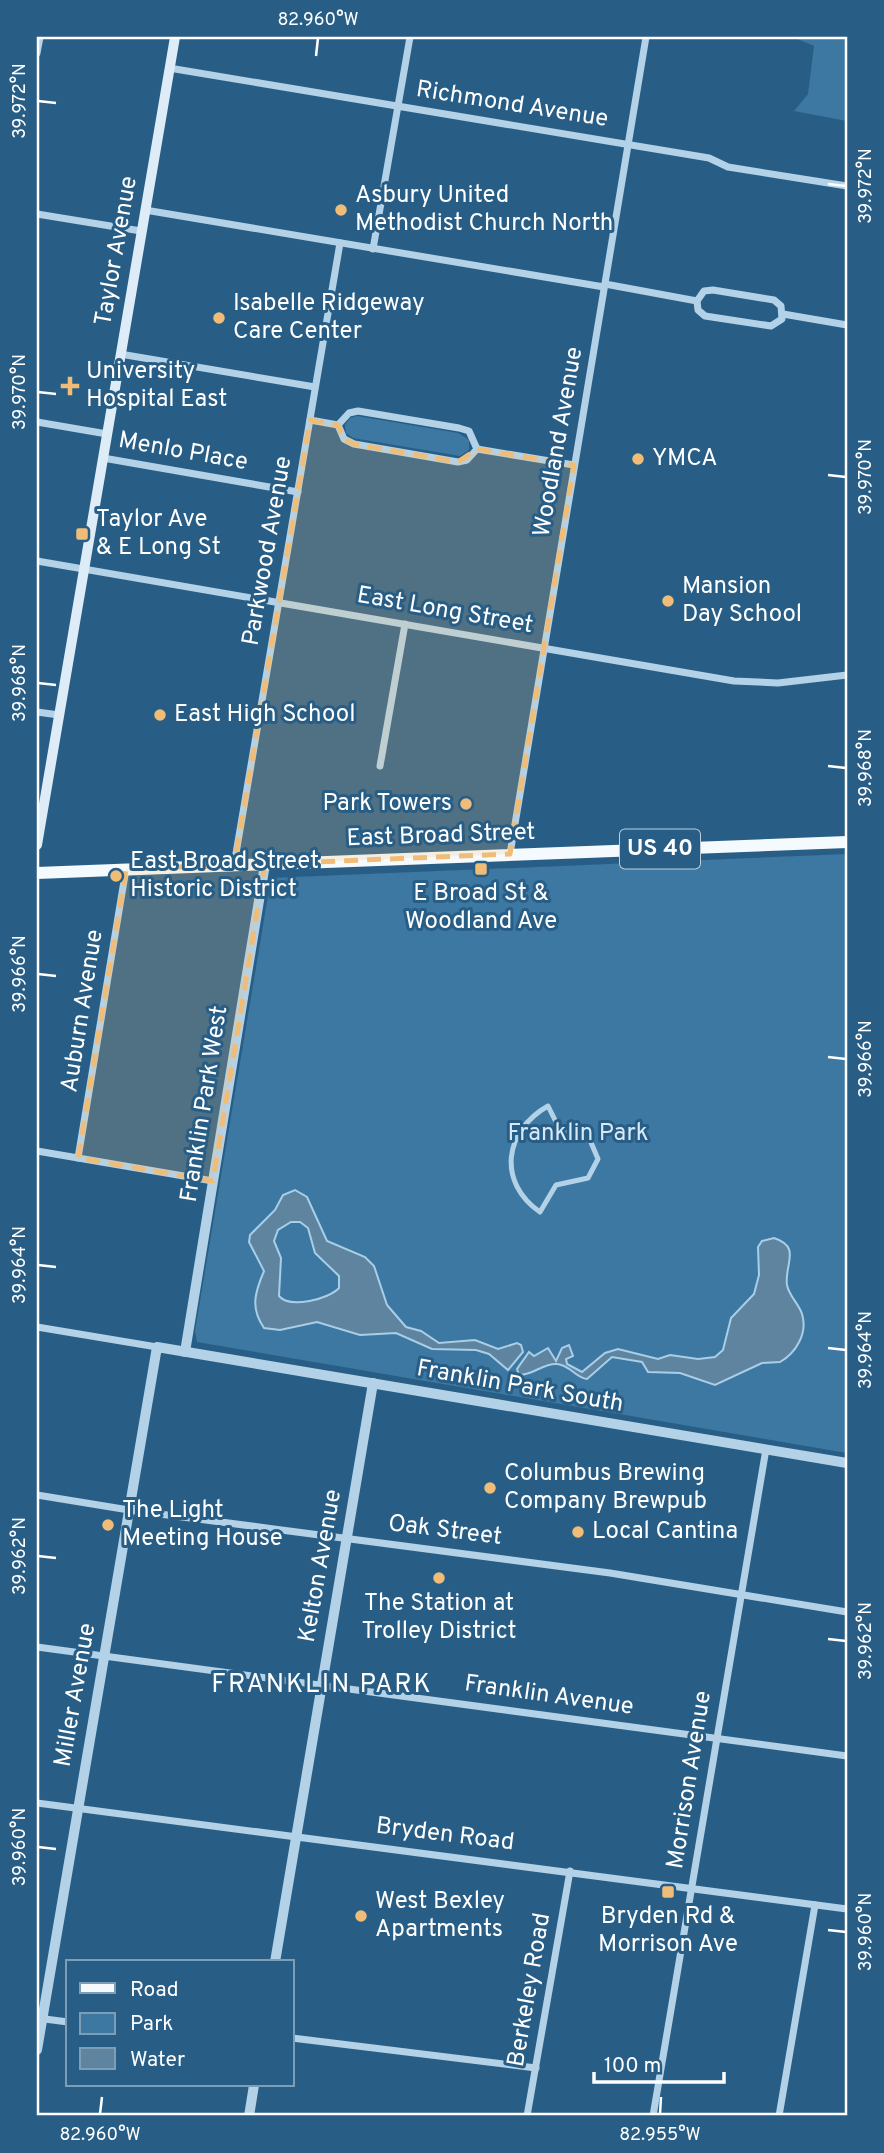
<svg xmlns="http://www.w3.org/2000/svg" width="884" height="2153" font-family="Overpass,sans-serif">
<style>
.green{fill:#3c78a2}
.water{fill:#5f849f;stroke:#a8cee8;stroke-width:2;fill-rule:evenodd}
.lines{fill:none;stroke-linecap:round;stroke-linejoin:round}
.pedestrian{stroke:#b3d2e8;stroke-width:5}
.minor{stroke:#b3d2e8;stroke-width:7}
.tertiary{stroke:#b3d2e8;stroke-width:10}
.secondary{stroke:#ddecf7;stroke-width:10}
.primary{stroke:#f5fafe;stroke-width:12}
.marked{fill:#f0bd79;fill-opacity:0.2;stroke:#f0bd79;stroke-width:5;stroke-dasharray:14 9;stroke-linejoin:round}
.ticks{fill:none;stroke:#fff;stroke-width:2.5}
.poi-dot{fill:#f0bd79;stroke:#285e86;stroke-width:2.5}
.labels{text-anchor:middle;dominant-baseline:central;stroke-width:6;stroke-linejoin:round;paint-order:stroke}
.shield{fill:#285e86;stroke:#becfdb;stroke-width:2}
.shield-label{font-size:23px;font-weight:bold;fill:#fff}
.street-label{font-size:24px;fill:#fff;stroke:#285e86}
.poi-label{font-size:24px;fill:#fff;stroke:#285e86;text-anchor:start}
.park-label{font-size:24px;fill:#d7e9f6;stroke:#285e86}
.neighbourhood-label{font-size:26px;letter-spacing:2px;fill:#fff;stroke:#285e86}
.neatline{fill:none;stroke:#fff;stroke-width:2.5}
.ticks-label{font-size:18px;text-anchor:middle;fill:#fff}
</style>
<rect width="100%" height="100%" fill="#285e86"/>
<g class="green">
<path d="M793,37H847V121L794,111L808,94L814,46Z"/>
<path d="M357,416L458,433L469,440V450L460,456L353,438L346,433L345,425L350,418Z"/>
<path d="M847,854V1453L197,1342L195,1331L271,878Z"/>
</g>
<g class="water">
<path d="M295,1190L307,1197L327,1241L365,1257L374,1266L387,1305L406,1327L421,1331L439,1343L475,1340L498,1349L517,1343L521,1345L523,1352L508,1370L489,1354L476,1350L432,1349L396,1333L360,1335L317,1322L280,1330L264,1328C250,1308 255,1292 264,1271L249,1242L250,1235L275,1210L283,1195ZM291,1222H300L308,1228L315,1253L339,1276V1288C329,1299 290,1309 279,1296L281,1258L274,1241L278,1230Z"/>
<path d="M774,1238C802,1247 784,1265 787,1285C789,1296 799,1304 802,1314C808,1333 796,1353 780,1362L762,1363L715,1385L680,1373L648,1372L642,1362L612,1357L587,1379C576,1378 570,1365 557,1364C543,1363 534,1375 519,1375L517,1369L529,1352L534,1356L548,1348L556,1361L562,1348L569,1345L573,1356L566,1359L567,1364L582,1372L605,1353L618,1349L658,1359L670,1355L698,1359L715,1357L723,1350L731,1318L754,1294L759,1275L758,1247L762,1241Z"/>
</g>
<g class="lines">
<path class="pedestrian" d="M548,1106L560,1130L590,1140L598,1159L588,1178L556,1185L540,1212C497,1182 504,1131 548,1106Z"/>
<g class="minor">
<path d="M37,53L40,37"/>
<path d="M169,68L709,158L728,167L847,186"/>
<path d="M145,210L604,287"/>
<path d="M37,214L141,231"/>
<path d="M373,249L410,37"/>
<path d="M605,284L697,301"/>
<path d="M713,290L774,300L781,306L782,319L771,326L705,316L698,310L697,301L704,291Z"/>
<path d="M783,314L847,325"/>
<path d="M120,354L315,387"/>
<path d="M310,420L338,425"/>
<path d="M37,422L107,434"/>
<path d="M338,425L349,413L358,411L459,428L469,431L477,449"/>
<path d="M338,425L344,439L354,444L458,462L467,460L477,449"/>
<path d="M477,449L574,465"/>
<path d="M103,458L298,492"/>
<path d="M37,561L734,681L778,683L847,675"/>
<path d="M37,712L59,715"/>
<path d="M380,766L405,624"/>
<path d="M510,854L646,37"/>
<path d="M234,865L340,243"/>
<path d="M37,1151L213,1181"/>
<path d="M78,1158L126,869"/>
<path d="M37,1327L157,1347"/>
<path d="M37,1495L129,1510L610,1573L847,1612"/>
<path d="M37,1647L847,1756"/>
<path d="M37,1803L847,1909"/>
<path d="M37,2018L68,2022"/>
<path d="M292,2038L536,2068"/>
<path d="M527,2116L570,1871"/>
<path d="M653,2116L766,1449"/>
<path d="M779,2116L815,1905"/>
</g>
<g class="tertiary">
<path d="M185,1352L265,864"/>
<path d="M275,1962L373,1383"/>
<path d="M37,2050L157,1347L847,1463"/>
<path d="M249,2116L254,2085"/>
</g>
<path class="secondary" d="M37,845L175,37"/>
<path class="primary" d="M37,873L847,842"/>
</g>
<path class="marked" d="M310,420L338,425L344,439L354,444L458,462L477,449L574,465L510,854L265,864L213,1181L78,1158L126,869L234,865Z"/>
<path class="ticks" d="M316,56L318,38M38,101L56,103M828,184L846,186M38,392L56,394M828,475L846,477M38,683L56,685M828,766L846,768M38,974L56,976M828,1057L846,1059M38,1265L56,1267M828,1348L846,1350M38,1556L56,1558M828,1639L846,1641M38,1847L56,1849M828,1930L846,1932M100,2114L102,2097M660,2114L661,2097"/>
<g class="poi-dot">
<circle cx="341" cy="210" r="7"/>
<circle cx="219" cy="318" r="7"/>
<path d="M66.5 375.5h7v7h7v7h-7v7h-7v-7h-7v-7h7z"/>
<circle cx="638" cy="459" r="7"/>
<rect x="75" y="527" width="14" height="14" rx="3.5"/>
<circle cx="668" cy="601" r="7"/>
<circle cx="160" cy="715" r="7"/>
<circle cx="466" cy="804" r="7"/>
<rect x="474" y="862" width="14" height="14" rx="3.5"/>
<circle cx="116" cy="876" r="7"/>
<circle cx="490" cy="1488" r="7"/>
<circle cx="108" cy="1525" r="7"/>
<circle cx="578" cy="1532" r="7"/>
<circle cx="439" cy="1578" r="7"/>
<rect x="661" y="1885" width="14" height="14" rx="3.5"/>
<circle cx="361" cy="1916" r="7"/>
</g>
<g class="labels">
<rect class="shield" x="620" y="829.5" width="80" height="39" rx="5"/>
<g class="shield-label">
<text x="660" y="849">US 40</text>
</g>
<g class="street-label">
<text transform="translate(512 105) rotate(9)">Richmond Avenue</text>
<text transform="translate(117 251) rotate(-80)">Taylor Avenue</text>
<text transform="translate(559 442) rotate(-80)">Woodland Avenue</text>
<text transform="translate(183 452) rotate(10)">Menlo Place</text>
<text transform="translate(268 551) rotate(-80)">Parkwood Avenue</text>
<text transform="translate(445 611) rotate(10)">East Long Street</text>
<text transform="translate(441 836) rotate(-2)">East Broad Street</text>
<text transform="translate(83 1011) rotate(-81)">Auburn Avenue</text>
<text transform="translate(205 1104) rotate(-81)">Franklin Park West</text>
<text transform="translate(520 1387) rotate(10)">Franklin Park South</text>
<text transform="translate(445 1531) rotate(7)">Oak Street</text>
<text transform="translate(321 1566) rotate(-80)">Kelton Avenue</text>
<text transform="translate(76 1695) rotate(-80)">Miller Avenue</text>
<text transform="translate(549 1696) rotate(8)">Franklin Avenue</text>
<text transform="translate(690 1780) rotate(-81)">Morrison Avenue</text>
<text transform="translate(445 1835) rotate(7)">Bryden Road</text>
<text transform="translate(530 1990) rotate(-80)">Berkeley Road</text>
</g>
<g class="poi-label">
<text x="355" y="196">Asbury United<tspan x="355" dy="28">Methodist Church North</tspan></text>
<text x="233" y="304">Isabelle Ridgeway<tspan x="233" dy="28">Care Center</tspan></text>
<text x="86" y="372">University<tspan x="86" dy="28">Hospital East</tspan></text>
<text x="652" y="459">YMCA</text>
<text x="96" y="520">Taylor Ave<tspan x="96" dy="28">&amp; E Long St</tspan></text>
<text x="682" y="587">Mansion<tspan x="682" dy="28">Day School</tspan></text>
<text x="174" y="715">East High School</text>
<text x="452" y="804" text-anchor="end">Park Towers</text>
<text x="130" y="862">East Broad Street<tspan x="130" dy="28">Historic District</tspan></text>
<text x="481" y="894" text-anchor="middle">E Broad St &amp;<tspan x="481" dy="28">Woodland Ave</tspan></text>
<text x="504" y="1474">Columbus Brewing<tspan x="504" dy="28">Company Brewpub</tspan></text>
<text x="122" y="1511">The Light<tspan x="122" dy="28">Meeting House</tspan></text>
<text x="592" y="1532">Local Cantina</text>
<text x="439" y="1604" text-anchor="middle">The Station at<tspan x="439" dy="28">Trolley District</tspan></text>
<text x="375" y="1902">West Bexley<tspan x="375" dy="28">Apartments</tspan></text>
<text x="668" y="1917" text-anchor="middle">Bryden Rd &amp;<tspan x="668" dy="28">Morrison Ave</tspan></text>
</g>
<g class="park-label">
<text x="578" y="1134">Franklin Park</text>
</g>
<g class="neighbourhood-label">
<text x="322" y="1685">FRANKLIN PARK</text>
</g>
</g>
<rect width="884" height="2153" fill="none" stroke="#285e86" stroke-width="77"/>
<rect x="66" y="1960" width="228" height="126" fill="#285e86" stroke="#7e9eb6" stroke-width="2"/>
<rect x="80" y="1983" width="35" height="10" fill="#f5fafe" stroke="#7e9eb6" stroke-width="2"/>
<text x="130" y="1996" font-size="21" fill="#ffffff">Road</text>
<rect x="80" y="2013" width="35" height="21" fill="#3c78a2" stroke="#7e9eb6" stroke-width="2"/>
<text x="130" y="2030" font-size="21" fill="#ffffff">Park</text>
<rect x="80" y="2048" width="35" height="21" fill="#5f849f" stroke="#7e9eb6" stroke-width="2"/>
<text x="130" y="2066" font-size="21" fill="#ffffff">Water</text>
<path d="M594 2072v10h130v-10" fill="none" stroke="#ffffff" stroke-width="3.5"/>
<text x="604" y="2072" font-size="21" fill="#ffffff" stroke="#285e86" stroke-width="5" paint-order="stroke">100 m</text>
<rect x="38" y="38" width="808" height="2076" class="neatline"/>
<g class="ticks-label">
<text x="318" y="25">82.960°W</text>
<text transform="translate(19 101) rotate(-90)" y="6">39.972°N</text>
<text transform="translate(865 186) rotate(-90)" y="6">39.972°N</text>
<text transform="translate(19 392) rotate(-90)" y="6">39.970°N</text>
<text transform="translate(865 477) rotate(-90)" y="6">39.970°N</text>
<text transform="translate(19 683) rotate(-90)" y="6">39.968°N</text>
<text transform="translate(865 768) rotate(-90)" y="6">39.968°N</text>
<text transform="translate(19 974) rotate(-90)" y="6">39.966°N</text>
<text transform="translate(865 1059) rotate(-90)" y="6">39.966°N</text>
<text transform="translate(19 1265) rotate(-90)" y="6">39.964°N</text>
<text transform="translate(865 1350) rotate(-90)" y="6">39.964°N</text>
<text transform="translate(19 1556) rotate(-90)" y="6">39.962°N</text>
<text transform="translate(865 1641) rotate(-90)" y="6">39.962°N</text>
<text transform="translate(19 1847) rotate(-90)" y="6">39.960°N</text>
<text transform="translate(865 1932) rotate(-90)" y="6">39.960°N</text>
<text x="100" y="2140">82.960°W</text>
<text x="660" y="2140">82.955°W</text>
</g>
</svg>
